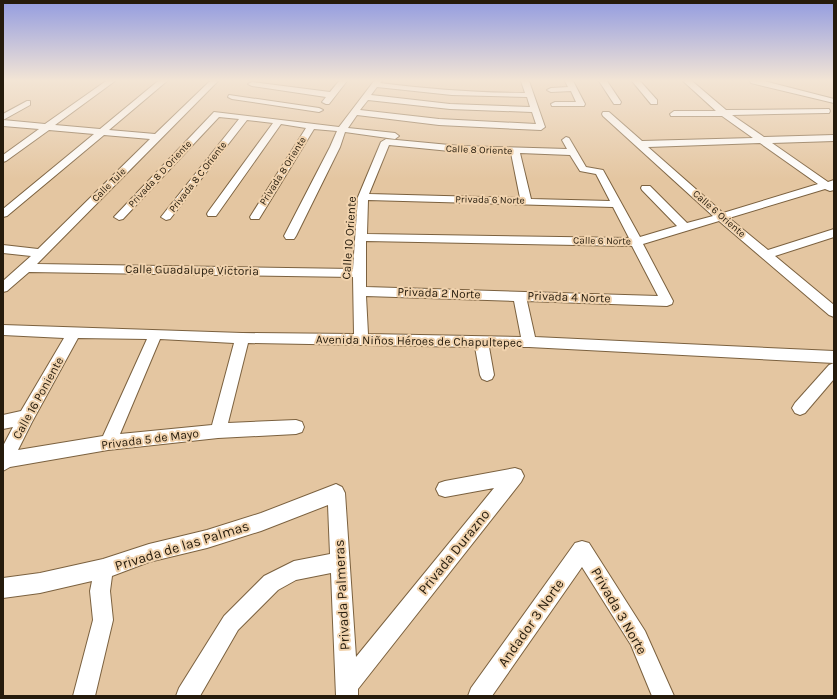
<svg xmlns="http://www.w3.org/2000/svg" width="837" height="699" font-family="Karla,sans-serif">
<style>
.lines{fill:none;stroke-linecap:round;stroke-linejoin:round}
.street-casing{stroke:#7b613f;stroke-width:2}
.street{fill:#fff;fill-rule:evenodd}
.labels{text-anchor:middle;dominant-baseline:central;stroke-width:4;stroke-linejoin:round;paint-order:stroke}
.far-street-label{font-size:10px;fill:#251b0c;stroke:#f1d3ae}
.street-label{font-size:12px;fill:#251b0c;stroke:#f1d3ae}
.near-street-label{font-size:14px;fill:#251b0c;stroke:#f1d3ae}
</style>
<rect width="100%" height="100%" fill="#e4c6a1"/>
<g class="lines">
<defs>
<g id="street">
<path d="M106,81H115L55,125L100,129L158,81H167L109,130L155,134L210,81H218L37,264L353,269L358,197L381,142L386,139L460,146L567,149L562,140L566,137L569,138L586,167L603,170L640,237L677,226L642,190L641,188L642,186H650L687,223L713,216L603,116L602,114L603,112H609L642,141L753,138L722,116H671L670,114L674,111H716L683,81H692L726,110L829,109L830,111L829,113H826L732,115L764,137L834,135V141L772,143L828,182L834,180V190L830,191L825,189L729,218L768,250L834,229V237L775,256L834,305V317L829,315L719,221L643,244L673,301L672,304L667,306L527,301L535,337L834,351V363L529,347H489L494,375L492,379L487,381L482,379L480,375L475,347L248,343L228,423L296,420L302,422L304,427L302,432L296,434L218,438L108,450L10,467L3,471V446L13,427L3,429V415L21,411L64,338L3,335V325L242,333L354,334L353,277L29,272L7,291L3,292V281L31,256L3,253V245L38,249L150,139L104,135L7,216L3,217V209L94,134L49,130L6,161L3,162V155L39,129L3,126V114L27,101H30V105L3,120L45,124ZM760,143L818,184L723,213L648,147ZM389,145L460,152L511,153L520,198L369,194ZM520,153L570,155L580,171L596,174L610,201L531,199ZM368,200L613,207L629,238L367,234ZM366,241L632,246L658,296L366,287ZM366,296L514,301L521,337L368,334ZM78,338L147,339L103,436L18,450L32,422ZM160,339L234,343L212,425L120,434Z"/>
<path d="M339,81H347L329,104H326L322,102L326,97L252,86L248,84L252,82L330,92Z"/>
<path d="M374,81H382L380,83C428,89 477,93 525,93L521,81H529L545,127L541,130L439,125L357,115L348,128L395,133L399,136L395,139L345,132L340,147L296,236L294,239H286L284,236L330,147L337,131L314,129L259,219H251L250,217L306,128L281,124L216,216H208L207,214L208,212L273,123L247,120L170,219L166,220L161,217L239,119L219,117L123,219L119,220L114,217L214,112L339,127ZM377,87L452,95L527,97L530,107L450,104L371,95ZM368,100L450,109L532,112L536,124L439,119L360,110Z"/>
<path d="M565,81H573L585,104L584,106H552L551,104L555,102H576L571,91L551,92L547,90L551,88L568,87Z"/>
<path d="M599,81H607L621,102L620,104H614Z"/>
<path d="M632,81H640L657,100V104H651Z"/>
<path d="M750,81H764L834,99V103L751,83Z"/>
<path d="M229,95L319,108L323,110L319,112L232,99L228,97Z"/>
<path d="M834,363V379L805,413L800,415L795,413L792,408L795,403L829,365Z"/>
<path d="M515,468L521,470L524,476L521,482L358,689V696H336L331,573L296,580L278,590L238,630L200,696H176L179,688L224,616L264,576L294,561L330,554L328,505L261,531L207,548L149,562L112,576L110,591L113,620L95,696H73L93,620L90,591L92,581L40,593L3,598V578L40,573L103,559L149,544L207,530L261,513L336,484L342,487L345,493L356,657L494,488L445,497L439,495L436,489L439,483L445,481Z"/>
<path d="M582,541L589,543L645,631L674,696H652L631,645L582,567L492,696H468L471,688L575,543Z"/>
</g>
</defs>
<use href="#street" class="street-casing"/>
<use href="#street" class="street"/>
</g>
<linearGradient id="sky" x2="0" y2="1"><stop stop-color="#939ce0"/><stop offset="0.45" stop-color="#f3e5d5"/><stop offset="1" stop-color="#f3e5d5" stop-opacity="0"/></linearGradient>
<rect width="837" height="179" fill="url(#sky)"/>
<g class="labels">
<g class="far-street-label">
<text transform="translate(479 150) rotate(2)">Calle 8 Oriente</text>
<text transform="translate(283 171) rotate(-58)">Privada 8 Oriente</text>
<text transform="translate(160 174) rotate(-47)">Privada 8 D Oriente</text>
<text transform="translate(198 177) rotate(-52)">Privada 8 C Oriente</text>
<text transform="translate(109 185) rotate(-45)">Calle Tule</text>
<text transform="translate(490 200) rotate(1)">Privada 6 Norte</text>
<text transform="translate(719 214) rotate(41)">Calle 6 Oriente</text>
<text transform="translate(602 241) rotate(1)">Calle 6 Norte</text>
</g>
<g class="street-label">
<text transform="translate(349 238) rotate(-86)">Calle 10 Oriente</text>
<text transform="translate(192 270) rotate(1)">Calle Guadalupe Victoria</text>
<text transform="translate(439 293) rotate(2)">Privada 2 Norte</text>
<text transform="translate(569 297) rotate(2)">Privada 4 Norte</text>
<text transform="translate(419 341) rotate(1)">Avenida Niños Héroes de Chapultepec</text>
<text transform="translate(38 398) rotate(-61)">Calle 16 Poniente</text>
<text transform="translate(150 439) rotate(-7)">Privada 5 de Mayo</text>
</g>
<g class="near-street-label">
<text transform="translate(182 546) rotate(-17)">Privada de las Palmas</text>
<text transform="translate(454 552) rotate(-51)">Privada Durazno</text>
<text transform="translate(342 595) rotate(-93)">Privada Palmeras</text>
<text transform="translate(619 611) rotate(60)">Privada 3 Norte</text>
<text transform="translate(531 623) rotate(-55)">Andador 3 Norte</text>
</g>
</g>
<rect width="837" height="699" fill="none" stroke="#251b0c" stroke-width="8"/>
</svg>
